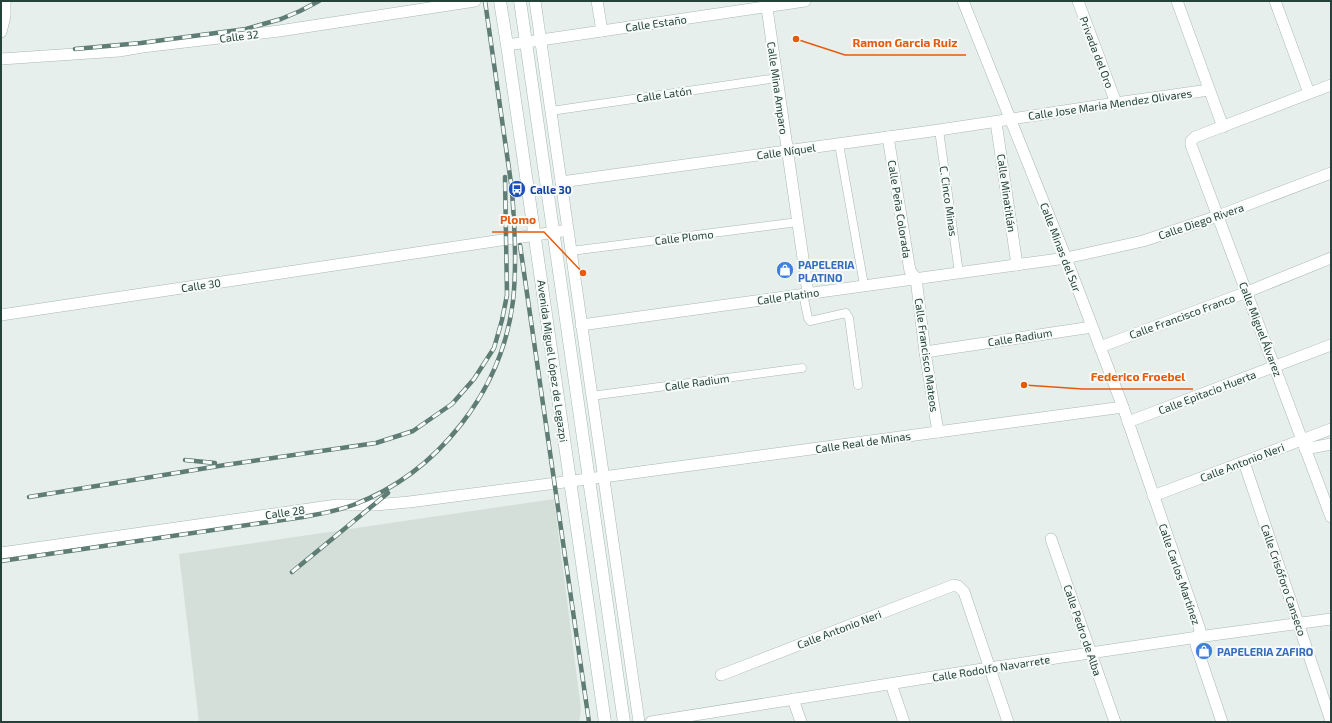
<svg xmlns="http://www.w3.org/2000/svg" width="1332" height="723" font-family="'Exo 2',sans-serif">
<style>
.built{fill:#d4dfda}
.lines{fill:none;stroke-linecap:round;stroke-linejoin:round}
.pedestrian-casing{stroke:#a8b8b2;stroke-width:9}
.minor-casing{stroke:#a8b8b2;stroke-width:12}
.secondary-casing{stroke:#a4bbb3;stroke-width:13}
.pedestrian{stroke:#fff;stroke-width:8}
.minor{stroke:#fff;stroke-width:11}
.secondary{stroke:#fff;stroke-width:12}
.rail-casing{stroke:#5f7d75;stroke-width:4.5}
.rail{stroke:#f7fbf9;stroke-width:3;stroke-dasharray:9;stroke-linecap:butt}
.labels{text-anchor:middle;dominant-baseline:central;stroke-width:4;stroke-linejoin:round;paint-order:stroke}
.street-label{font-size:11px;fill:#24423a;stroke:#f7fbf9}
.transit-label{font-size:11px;font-weight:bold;fill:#164399;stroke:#f7fbf9;text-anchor:start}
.shop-label{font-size:11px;font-weight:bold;fill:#366cbe;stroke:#f7fbf9;text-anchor:start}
.leader{fill:none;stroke:#e8590c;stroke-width:1.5}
.callout-dot{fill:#e8590c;stroke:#f7fbf9;stroke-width:1.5}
.callout-label{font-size:12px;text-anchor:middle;font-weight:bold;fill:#e8590c;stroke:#f7fbf9;stroke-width:4;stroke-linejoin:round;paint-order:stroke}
</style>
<rect width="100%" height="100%" fill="#e6efeb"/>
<path class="built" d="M554,499L581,709L579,722H199L179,554Z"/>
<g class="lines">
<defs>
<g id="pedestrian">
<path d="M551,111L777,78"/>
<path d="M939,130L959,273"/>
<path d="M839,144L864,285"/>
<path d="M571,251L798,222"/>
<path d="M803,294L808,318L810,321L846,313L849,318L858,385"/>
<path d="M591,396L802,368"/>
</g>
<g id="minor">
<path d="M535,1L639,722"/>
<path d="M597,1L602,31"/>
<path d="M766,1L808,293"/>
<path d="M963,1L1066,258L1123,407L1200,630L1196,645L1222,722"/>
<path d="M1078,1L1116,103"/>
<path d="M1177,1L1223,127"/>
<path d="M1275,1L1309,93"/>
<path d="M1,32L5,16V1"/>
<path d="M507,45L805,1"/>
<path d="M1,59L119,51L142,47L279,31L475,1"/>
<path d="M1331,85L1195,137L1191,141V145L1331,517"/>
<path d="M996,122L1017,265"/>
<path d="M888,137L910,271L916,278L925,352L938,432"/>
<path d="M561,182L939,130L1116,103L1209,90"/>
<path d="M1,315L562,231"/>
<path d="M581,325L1066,258L1143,241L1218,216L1331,173"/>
<path d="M1100,347L1247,292L1331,258"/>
<path d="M925,352L1092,327"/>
<path d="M1128,422L1331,345"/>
<path d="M1305,449L1331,444"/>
<path d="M1244,462L1331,721"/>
<path d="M1153,496L1331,429"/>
<path d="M1051,539L1115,722"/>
<path d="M1,553L337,505H375L409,502L603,477L1123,407"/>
<path d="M721,675L954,585L958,586L964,592L1008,722"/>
<path d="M891,684L904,722"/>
<path d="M793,699L801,722"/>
<path d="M651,722L989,668L1198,637L1331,619"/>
</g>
<g id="secondary">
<path d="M500,1L507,45L605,722"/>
<path d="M520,1L624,722"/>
</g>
</defs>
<use href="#pedestrian" class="pedestrian-casing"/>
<use href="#minor" class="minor-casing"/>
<use href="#secondary" class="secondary-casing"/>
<use href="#pedestrian" class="pedestrian"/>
<use href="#minor" class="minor"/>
<use href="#secondary" class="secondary"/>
<defs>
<g id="rail">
<path d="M485,1L513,197"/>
<path d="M75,49L141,43L246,29L281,19L300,11L319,1"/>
<path d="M520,245L589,722"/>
<path d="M185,460L215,463"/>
<path d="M29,497L225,465L376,443L413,431L452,404L474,379L494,348L502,320L507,295L505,177"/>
<path d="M1,561L303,517C320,514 337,511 353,505C438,473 502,391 513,301C517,265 515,229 512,192"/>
<path d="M292,572L388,493"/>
</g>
</defs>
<use href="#rail" class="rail-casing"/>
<use href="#rail" class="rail"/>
</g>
<defs>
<symbol id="bus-disc" viewBox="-11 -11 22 22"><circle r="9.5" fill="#1a4fb4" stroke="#f7fbf9"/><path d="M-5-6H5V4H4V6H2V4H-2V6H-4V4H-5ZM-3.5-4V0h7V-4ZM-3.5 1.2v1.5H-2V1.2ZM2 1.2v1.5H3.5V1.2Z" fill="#fff"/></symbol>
<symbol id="shop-disc" viewBox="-11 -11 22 22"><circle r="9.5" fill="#3f7fe0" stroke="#f7fbf9"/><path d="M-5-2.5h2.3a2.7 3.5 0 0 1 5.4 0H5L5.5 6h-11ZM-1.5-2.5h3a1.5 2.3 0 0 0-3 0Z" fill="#fff"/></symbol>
</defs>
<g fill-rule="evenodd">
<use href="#bus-disc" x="507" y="179" width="20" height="20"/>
<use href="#shop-disc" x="775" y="260" width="20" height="20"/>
<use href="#shop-disc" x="1194" y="641" width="20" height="20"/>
</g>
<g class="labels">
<g class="street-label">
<text transform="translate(656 23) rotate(-8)">Calle Estaño</text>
<text transform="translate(239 36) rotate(-7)">Calle 32</text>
<text transform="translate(1097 52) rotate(69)">Privada del Oro</text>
<text transform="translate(778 88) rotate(82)">Calle Mina Amparo</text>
<text transform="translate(664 94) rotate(-8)">Calle Latón</text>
<text transform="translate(1110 104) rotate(-8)">Calle Jose Maria Mendez Olivares</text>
<text transform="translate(786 151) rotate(-8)">Calle Níquel</text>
<text transform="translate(1007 193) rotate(82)">Calle Minatitlán</text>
<text transform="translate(949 201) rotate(82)">C. Cinco Minas</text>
<text transform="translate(900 209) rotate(81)">Calle Peña Colorada</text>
<text transform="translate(1201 221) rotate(-19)">Calle Diego Rivera</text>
<text transform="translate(684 237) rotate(-7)">Calle Plomo</text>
<text transform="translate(1061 247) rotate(69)">Calle Minas del Sur</text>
<text transform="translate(201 285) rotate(-8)">Calle 30</text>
<text transform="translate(788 296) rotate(-8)">Calle Platino</text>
<text transform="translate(1182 316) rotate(-20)">Calle Francisco Franco</text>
<text transform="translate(1261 329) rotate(69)">Calle Miguel Álvarez</text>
<text transform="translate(1020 337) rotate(-9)">Calle Radium</text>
<text transform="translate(927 355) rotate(82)">Calle Francisco Mateos</text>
<text transform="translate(553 361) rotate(82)">Avenida Miguel López de Legazpi</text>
<text transform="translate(697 382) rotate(-8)">Calle Radium</text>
<text transform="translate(1207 392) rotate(-21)">Calle Epitacio Huerta</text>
<text transform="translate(863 442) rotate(-8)">Calle Real de Minas</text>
<text transform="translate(1242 462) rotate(-21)">Calle Antonio Neri</text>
<text transform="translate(285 512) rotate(-8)">Calle 28</text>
<text transform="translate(1180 574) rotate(71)">Calle Carlos Martínez</text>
<text transform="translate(1284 580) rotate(71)">Calle Crisóforo Canseco</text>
<text transform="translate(839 629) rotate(-21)">Calle Antonio Neri</text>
<text transform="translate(1083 630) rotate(71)">Calle Pedro de Alba</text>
<text transform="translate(991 668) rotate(-9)">Calle Rodolfo Navarrete</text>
</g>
<g class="transit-label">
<text x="530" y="189">Calle 30</text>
</g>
<g class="shop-label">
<text x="798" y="264">PAPELERIA<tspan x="798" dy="13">PLATINO</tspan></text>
<text x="1217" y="651">PAPELERIA ZAFIRO</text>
</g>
</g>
<path class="leader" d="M796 39L845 55H966M583 273L544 232H492M1024 385L1083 389H1193"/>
<g class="callout-dot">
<circle cx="796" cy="39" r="4"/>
<circle cx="583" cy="273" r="4"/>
<circle cx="1024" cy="385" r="4"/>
</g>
<g class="callout-label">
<text x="905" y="47">Ramon Garcia Ruiz</text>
<text x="518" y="224">Plomo</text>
<text x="1138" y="381">Federico Froebel</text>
</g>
<rect width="1332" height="723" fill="none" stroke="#24423a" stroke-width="4"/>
</svg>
